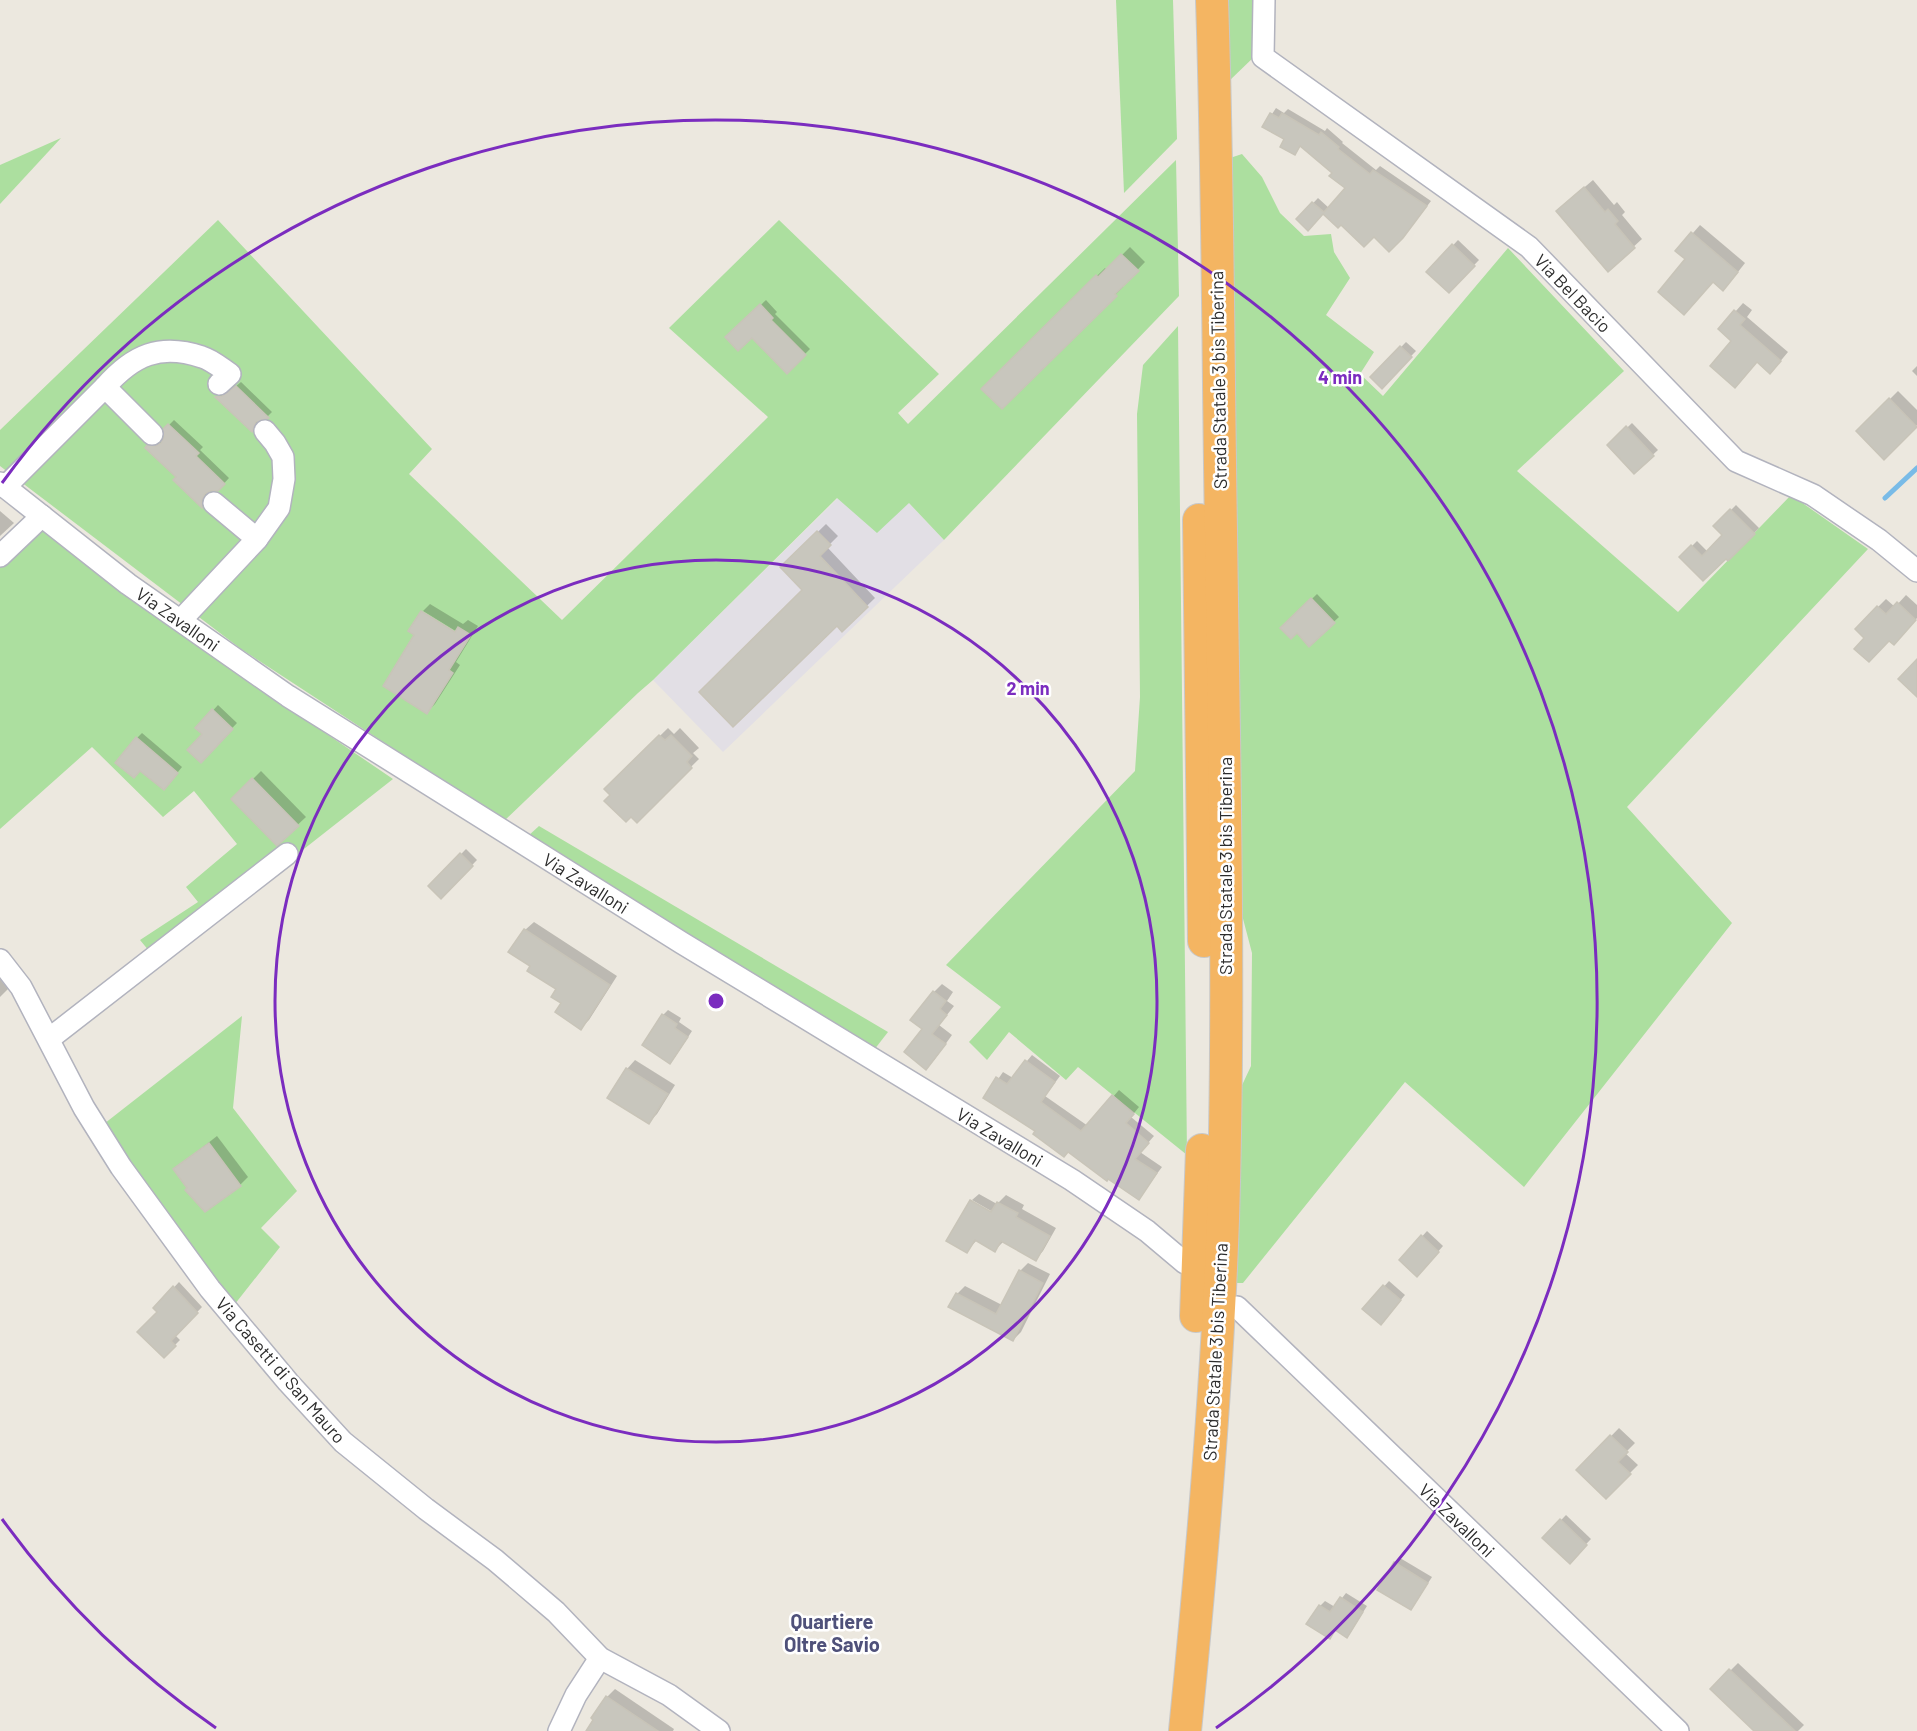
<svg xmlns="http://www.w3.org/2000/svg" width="1917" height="1731" font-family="Barlow,sans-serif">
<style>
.industrial{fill:#e2dfe5}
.green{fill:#acdf9f}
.shadow{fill:#0003}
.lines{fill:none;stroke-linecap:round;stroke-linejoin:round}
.stream{stroke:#79bbe7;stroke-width:5}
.building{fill:#c8c6bd;stroke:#c8c4b8;stroke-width:1.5}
.minor-casing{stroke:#b2b3be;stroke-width:24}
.highway-casing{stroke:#c8c8c8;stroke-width:34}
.minor{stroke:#fff;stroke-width:21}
.highway{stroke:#f4b562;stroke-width:32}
.ring{fill:none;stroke:#7b2cbf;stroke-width:3}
.labels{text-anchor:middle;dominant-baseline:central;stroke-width:5;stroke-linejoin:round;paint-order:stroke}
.street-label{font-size:18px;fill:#2c2c2c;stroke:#fff}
.neighbourhood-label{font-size:20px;font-weight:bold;fill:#4f517a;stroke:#fff}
.centre{fill:#7b2cbf;stroke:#fff;stroke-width:3}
.ring-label{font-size:18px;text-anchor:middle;font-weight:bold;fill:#7b2cbf;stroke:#fff;stroke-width:5;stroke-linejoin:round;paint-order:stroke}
</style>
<rect width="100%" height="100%" fill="#ece8df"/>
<path class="industrial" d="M838,498L908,502L944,540L723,752L653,680Z"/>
<g class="green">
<path d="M1116,0H1173L1177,139L1124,193Z"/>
<path d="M1225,0H1256V55L1228,82Z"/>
<path d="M61,138L0,204V165Z"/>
<path d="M1242,154L1262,177L1280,213L1304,236L1331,234L1334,252L1350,278L1326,315L1374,352L1360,374L1383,396L1508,248L1624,371L1517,471L1678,612L1791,495L1868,549L1627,807L1732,923L1524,1187L1405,1082L1243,1283H1231L1237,1096L1251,1066L1252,953L1236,892L1227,159Z"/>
<path d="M1176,160L1179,296L944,540L909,503L877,533L837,498L653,680L638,693L504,821L241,649L0,466V430L218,220L432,449L409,474L562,620L768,417L669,328L779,220L939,374L898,413L908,424Z"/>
<path d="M1178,326L1187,1155L1078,1067L1066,1080L1009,1032L987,1060L969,1042L1001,1007L946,965L1135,771L1140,697L1137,414L1143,365Z"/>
<path d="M40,525L202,649L393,779L159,963L140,940L198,902L186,887L237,844L194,791L163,817L92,747L0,829V565Z"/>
<path d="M539,826L888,1032L874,1050L527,837Z"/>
<path d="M242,1016L233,1108L297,1191L261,1228L280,1247L231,1309L100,1127Z"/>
</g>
<g class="shadow">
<path d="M1276,108L1284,113L1288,109L1325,131L1327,128L1343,142L1342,143L1376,170L1380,166L1431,201L1408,231L1374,235L1341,223L1323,212L1298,219L1318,198L1329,208L1347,188L1334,173L1301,145L1295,153L1286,139L1264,126Z"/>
<path d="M1593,180L1614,205L1617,202L1625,212L1622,215L1642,239L1608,270L1566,203Z"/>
<path d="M1700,225L1745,263L1731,281H1713L1678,250Z"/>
<path d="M1458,240L1479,260L1449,291L1428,272Z"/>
<path d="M1130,247L1145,262L1122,286L1123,287L1002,407L983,389L1105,268L1107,270Z"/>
<path d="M766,300L777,312L775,314L810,349L787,372L752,336L727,337Z"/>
<path d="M1743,303L1752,310L1747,317L1788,352L1778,364L1733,341L1720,329Z"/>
<path d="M1406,342L1416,351L1382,386L1372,377Z"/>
<path d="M1917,366V376L1912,371Z"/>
<path d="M241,382L272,412L268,416L260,419L252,430L217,397L221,392H229Z"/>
<path d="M1898,391L1917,410V425L1884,458L1858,431Z"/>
<path d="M174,420L203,447L200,450L229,478L218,490L207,491V501L202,506L175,480L178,477L147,448L154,441L164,440L165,429Z"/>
<path d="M1632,423L1658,450L1634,472L1609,445Z"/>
<path d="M1736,505L1759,528L1728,559L1681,557L1697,541L1708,552L1724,535L1715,526Z"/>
<path d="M0,511L14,523L0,536Z"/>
<path d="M826,524L838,536L827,547L875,598L842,630L782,567Z"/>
<path d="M1317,594L1339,617L1309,645L1297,631L1282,628Z"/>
<path d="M1906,595L1917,605V618L1902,635L1889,639L1866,637L1878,607L1886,599L1895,607Z"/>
<path d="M430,604L463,624L468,620L478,626L456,662L460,665L435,704L427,712L462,635L423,611Z"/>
<path d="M218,705L237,723L201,761L204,734L197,728Z"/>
<path d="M668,728L674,734L680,728L699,748L693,753L699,759L637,820L606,789Z"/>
<path d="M142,733L182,767L169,783L137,738Z"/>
<path d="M261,771L306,817L277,844L233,799Z"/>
<path d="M466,849L477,860L441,897L430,886Z"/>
<path d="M534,922L617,976L589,1020L581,1028L563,1003L558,989L532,966L511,952L525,930Z"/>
<path d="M0,979L8,989L0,997Z"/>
<path d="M942,984L953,992L947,1001L954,1006L939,1025L952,1035L934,1060L924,1029L934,992Z"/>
<path d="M668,1010L681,1018L679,1022L692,1031L675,1057L663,1015Z"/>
<path d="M1032,1055L1060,1076L1045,1096L1088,1126L1119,1090L1139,1107L1131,1117L1154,1136L1140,1152L1162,1167L1139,1198L985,1098L1003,1072L1013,1078Z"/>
<path d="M635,1060L675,1085L657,1114L649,1122L609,1097L627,1069Z"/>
<path d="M217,1136L248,1177L240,1185L175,1169Z"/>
<path d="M979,1194L997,1204L1006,1195L1024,1205L1022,1209L1056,1228L1043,1251L1036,1259L1004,1241L995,1250L977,1240L967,1251L948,1240L997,1217L998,1215L972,1200Z"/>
<path d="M1427,1231L1443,1246L1422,1270L1401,1260Z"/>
<path d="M1028,1263L1050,1274L1021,1332L1013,1340L957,1294L965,1286L1002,1305L1020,1271Z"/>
<path d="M1389,1281L1405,1295L1386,1317L1364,1309Z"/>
<path d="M179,1282L202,1307L175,1335L180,1340L164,1356L159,1312L155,1308Z"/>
<path d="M1619,1428L1635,1443L1625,1453L1638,1465L1606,1497L1578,1470Z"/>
<path d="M1566,1515L1591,1539L1569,1562L1544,1538Z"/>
<path d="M1400,1558L1432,1577L1411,1609L1379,1589Z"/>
<path d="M1346,1593L1367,1606L1351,1631L1336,1629L1329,1637L1320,1606L1325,1601L1335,1607Z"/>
<path d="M1738,1663L1804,1725L1798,1731H1756L1712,1689Z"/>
<path d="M615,1689L674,1729L673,1731H588L607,1697Z"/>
</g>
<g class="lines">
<path class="stream" d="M1885,498L1917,468"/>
</g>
<g class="building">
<path d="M1270,113L1279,118L1282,113L1319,135L1321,132L1339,147L1338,149L1370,174L1373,170L1427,206L1403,238L1389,252L1374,237L1364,247L1341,225L1338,228L1323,214L1308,231L1296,219L1312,202L1324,212L1345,188L1329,176L1332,173L1300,146L1295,155L1280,147L1284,139L1262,127Z"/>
<path d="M1584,187L1605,212L1608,209L1618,221L1615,224L1635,248L1608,272L1556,211Z"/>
<path d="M1691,232L1738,272L1723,291L1713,282L1684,315L1658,292L1685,259L1675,251Z"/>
<path d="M1452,244L1475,266L1449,293L1426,272Z"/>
<path d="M1121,254L1139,271L1115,294L1117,296L1002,409L981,389L1096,275L1098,277Z"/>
<path d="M760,304L773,318L771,320L806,355L787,374L752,338L738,351L725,337Z"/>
<path d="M1734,310L1745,319L1740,325L1781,361L1770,374L1757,362L1735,388L1710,366L1731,341L1718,329Z"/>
<path d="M1400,346L1412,357L1382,389L1370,377Z"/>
<path d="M236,386L269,418L256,422L252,432L215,397L222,396Z"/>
<path d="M1889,398L1917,427L1884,460L1856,431Z"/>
<path d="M168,424L199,453L196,456L225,484L218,491H210L205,494L202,500V508L173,480L176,477L145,448L147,445L156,446L161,443L164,437L163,429Z"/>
<path d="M1626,426L1654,456L1634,474L1607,445Z"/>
<path d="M1730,509L1755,534L1728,561L1726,559L1703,581L1679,557L1691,545L1702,556L1722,535L1713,526Z"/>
<path d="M817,531L831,545L820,556L868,607L842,632L837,626L733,727L699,692L802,590L780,567Z"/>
<path d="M1311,598L1335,623L1309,647L1297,633L1291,639L1280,628Z"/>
<path d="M1897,602L1916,620L1894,645L1889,641L1869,662L1854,649L1864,638L1855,629L1877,606L1886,614Z"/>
<path d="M421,611L455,632L458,627L471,635L449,670L453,673L427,714L383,686L414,635L408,631Z"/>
<path d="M1917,659V697L1898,679Z"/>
<path d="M212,709L233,729L201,763L187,750L202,734L195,728Z"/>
<path d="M659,735L665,740L671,735L692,756L687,762L692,768L637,823L631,817L626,822L604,801L610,795L604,789Z"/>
<path d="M136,737L178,773L164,790L140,771L134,778L115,763Z"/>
<path d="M252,778L299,826L277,846L231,799Z"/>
<path d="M460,853L473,866L441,899L428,886Z"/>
<path d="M524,929L610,985L581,1030L555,1012L561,1003L551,997L556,989L527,971L530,966L508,952Z"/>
<path d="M933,991L946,1001L940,1009L947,1015L932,1034L946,1044L926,1070L904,1052L922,1029L910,1020Z"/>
<path d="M662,1014L677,1024L675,1028L688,1037L670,1064L642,1045Z"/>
<path d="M1025,1060L1055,1082L1041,1102L1081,1131L1112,1095L1134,1114L1126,1123L1149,1143L1135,1159L1157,1173L1139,1200L1108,1179L1107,1181L1068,1152L1064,1157L1033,1134L1035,1131L983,1098L996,1077L1007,1084Z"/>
<path d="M626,1068L668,1094L649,1124L607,1098Z"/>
<path d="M209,1143L241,1186L205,1212L185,1190L187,1188L173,1169Z"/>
<path d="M970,1200L991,1212L997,1202L1018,1213L1016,1217L1050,1236L1036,1261L1001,1241L995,1252L975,1240L967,1253L946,1241Z"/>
<path d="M1421,1235L1439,1252L1417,1277L1399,1260Z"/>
<path d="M1019,1270L1043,1283L1013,1341L948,1307L956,1293L996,1314Z"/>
<path d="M1383,1285L1401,1300L1381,1325L1362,1309Z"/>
<path d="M173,1286L198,1313L171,1341L176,1346L164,1358L137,1332L157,1312L153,1308Z"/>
<path d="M1610,1435L1628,1452L1618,1462L1631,1474L1606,1499L1576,1470Z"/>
<path d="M1560,1519L1587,1545L1570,1564L1542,1538Z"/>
<path d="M1394,1562L1428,1583L1411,1610L1377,1590Z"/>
<path d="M1340,1597L1363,1612L1347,1638L1335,1630L1330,1639L1306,1624L1319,1605L1330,1612Z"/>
<path d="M1729,1669L1776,1713L1795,1731H1754L1710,1689Z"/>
<path d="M606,1696L658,1731H586L593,1720L591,1718Z"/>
</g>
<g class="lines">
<defs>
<g id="minor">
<path d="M1264,0L1263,57L1529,247L1736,461L1813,495L1879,540L1917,571"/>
<path d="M105,387C133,355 160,343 202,357C212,360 221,368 230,374L219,384"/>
<path d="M0,483L128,584L288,696L682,943L1072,1180L1147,1231L1185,1263"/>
<path d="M5,487L105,387L152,434"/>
<path d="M257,539L279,508L284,479L283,457L275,443L265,431"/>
<path d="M0,556L42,516"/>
<path d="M181,620L257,539L214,503"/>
<path d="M0,960L21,987L84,1108L121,1167L210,1289L288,1382L343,1442L426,1509L495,1560L556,1612L600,1658L669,1695L719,1731"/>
<path d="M49,1039L287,854"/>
<path d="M1237,1307L1678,1731"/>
<path d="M559,1731L576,1695L600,1658"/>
</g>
<g id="highway">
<path d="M1199,520L1204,941"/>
<path d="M1196,1316L1202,1150"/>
<path d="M1185,1731C1202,1561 1217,1390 1223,1219C1230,990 1224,760 1221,531C1218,354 1218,177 1212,0"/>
</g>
</defs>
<use href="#minor" class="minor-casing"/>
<use href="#highway" class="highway-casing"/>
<use href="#minor" class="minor"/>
<use href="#highway" class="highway"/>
</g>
<g class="ring">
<circle cx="716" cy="1001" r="441"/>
<path d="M216 1728A882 882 0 0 1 2 1519M2 483A882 882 0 1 1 1216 1728"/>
</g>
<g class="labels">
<g class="street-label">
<text transform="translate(1573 293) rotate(46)">Via Bel Bacio</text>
<text transform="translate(1218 380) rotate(-91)">Strada Statale 3 bis Tiberina</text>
<text transform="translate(178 619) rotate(35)">Via Zavalloni</text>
<text transform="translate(1225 866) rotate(-90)">Strada Statale 3 bis Tiberina</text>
<text transform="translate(586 883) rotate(32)">Via Zavalloni</text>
<text transform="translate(1000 1137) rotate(31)">Via Zavalloni</text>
<text transform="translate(1215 1352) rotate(-87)">Strada Statale 3 bis Tiberina</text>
<text transform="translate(281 1370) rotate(49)">Via Casetti di San Mauro</text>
<text transform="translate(1457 1520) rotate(44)">Via Zavalloni</text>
</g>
<g class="neighbourhood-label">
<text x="832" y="1621">Quartiere<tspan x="832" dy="23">Oltre Savio</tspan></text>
</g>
</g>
<circle cx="716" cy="1001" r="9" class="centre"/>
<g class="ring-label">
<text x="1340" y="384">4 min</text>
<text x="1028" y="695">2 min</text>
</g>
</svg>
